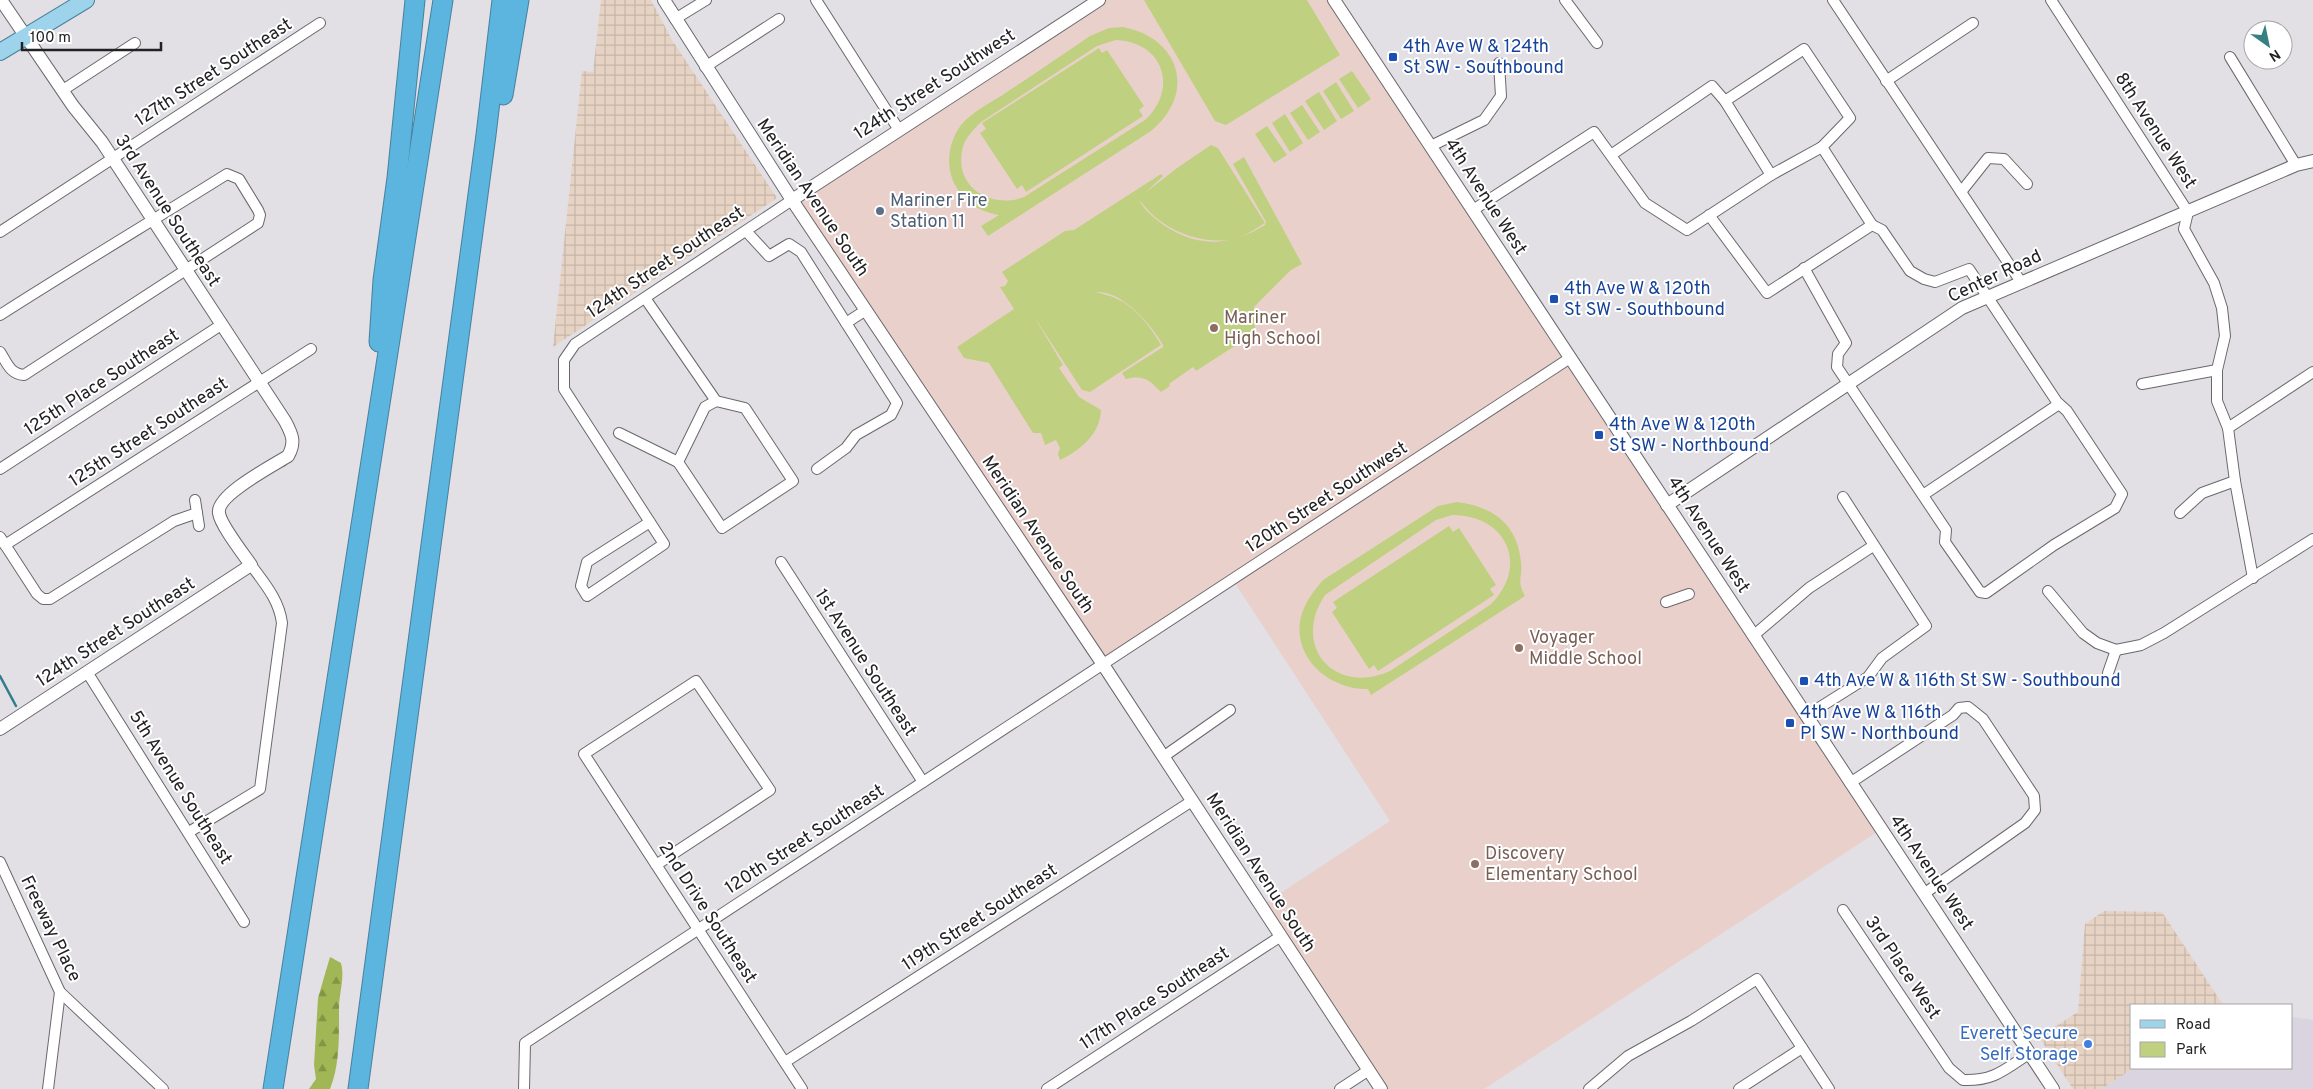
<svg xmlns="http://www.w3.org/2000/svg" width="2313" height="1089" font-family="Overpass,sans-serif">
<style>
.built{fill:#dad3e0}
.industrial{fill:url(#industrial-grid)}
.education{fill:#ead0cb}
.forest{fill:url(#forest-firs)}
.park{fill:#bfd180;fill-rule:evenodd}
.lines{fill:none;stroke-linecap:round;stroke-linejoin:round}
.stream{stroke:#317d8c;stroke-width:2.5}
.minor-casing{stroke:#6b686d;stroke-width:12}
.tertiary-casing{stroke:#6b686d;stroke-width:14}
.primary-casing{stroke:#48819d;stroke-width:18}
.motorway-casing{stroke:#48819d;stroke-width:21}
.minor{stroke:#fff;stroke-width:10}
.tertiary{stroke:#fff;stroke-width:12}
.primary{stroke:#9dd3eb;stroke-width:16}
.motorway{stroke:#5cb5de;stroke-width:19}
.transit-dot{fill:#1a4fb4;stroke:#fff;stroke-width:2}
.service-dot{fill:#5c6f8a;stroke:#fff;stroke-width:2}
.education-dot{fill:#8d6e63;stroke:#fff;stroke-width:2}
.shop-dot{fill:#3f7fe0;stroke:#fff;stroke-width:2}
.labels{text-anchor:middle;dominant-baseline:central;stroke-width:4;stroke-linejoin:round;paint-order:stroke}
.transit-label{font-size:18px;fill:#164399;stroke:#fff;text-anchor:start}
.street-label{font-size:18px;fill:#222123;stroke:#fff}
.service-label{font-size:18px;fill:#4e5e75;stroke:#fff;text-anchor:start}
.education-label{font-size:18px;fill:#785e54;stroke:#fff;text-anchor:start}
.shop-label{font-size:18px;fill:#366cbe;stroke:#fff;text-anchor:end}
</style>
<defs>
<pattern id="industrial-grid" width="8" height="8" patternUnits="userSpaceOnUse" patternTransform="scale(1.25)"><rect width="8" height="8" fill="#e7d3c4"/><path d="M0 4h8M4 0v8" fill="none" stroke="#c6b5a8"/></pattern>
<pattern id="forest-firs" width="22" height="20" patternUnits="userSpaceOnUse" patternTransform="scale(1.25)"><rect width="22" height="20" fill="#a1b654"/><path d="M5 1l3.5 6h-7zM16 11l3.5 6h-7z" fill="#839445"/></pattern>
</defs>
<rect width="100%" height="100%" fill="#e2dfe5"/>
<path class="built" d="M2292,1017L2313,1020V1089H2101L2134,1068H2292Z"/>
<g class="industrial">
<path d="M601,0H651L672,40L777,198L553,347L582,71L593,72Z"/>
<path d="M2104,911L2162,912L2223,1005H2132V1068H2134L2101,1089H2073L2039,1037L2078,1012L2085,924Z"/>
</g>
<path class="education" d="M1099,0H1334L1880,830L1484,1089H1381L1261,906L1390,821L1233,580L1102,663L792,200Z"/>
<path class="forest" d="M330,957L341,963C345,979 339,992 339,1009C339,1035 340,1064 330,1089H309L316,1079L314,1065L318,998Z"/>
<g class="park">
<path d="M1144,0H1307L1340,55L1226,125L1215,121Z"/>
<path d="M1123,27C1180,38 1197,93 1151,131L988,236L981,226L999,215C978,211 964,202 954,183C945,165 949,141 961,125C972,112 990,103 1004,94C1033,75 1061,56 1090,36L1109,28ZM1116,40C1163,42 1179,88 1145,120L1024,197C993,209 955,189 962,151C964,139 972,131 981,122L1097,46Z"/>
<path d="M1099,48L1102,53L1107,50L1144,106L1139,110L1143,116L1026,192L1022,185L1017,189L980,133L986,129L982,123Z"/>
<path d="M1352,71L1371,99L1358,108L1339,79Z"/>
<path d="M1336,82L1354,111L1341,119L1323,91Z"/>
<path d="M1319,92L1337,121L1324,130L1305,101Z"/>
<path d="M1302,105L1320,132L1308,140L1290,113Z"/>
<path d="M1285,114L1303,143L1290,152L1272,123Z"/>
<path d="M1267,126L1287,155L1274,163L1255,134Z"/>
<path d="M1211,145L1218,148L1265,223C1255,229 1244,237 1233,239C1200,246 1158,228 1140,200C1142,208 1151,215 1157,220C1192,248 1228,248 1265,225L1266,222L1233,164L1244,157L1302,264L1291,270L1254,307L1255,327L1247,338L1196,371L1193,367L1169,384L1170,386L1161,392C1148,379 1144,375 1126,379L1122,373L1163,347V345C1152,325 1122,290 1096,292C1102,294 1109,295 1115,298C1135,306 1151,327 1161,345L1090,392L1082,390L1033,315L1063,365L1059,368L1079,397L1101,410C1100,434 1081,450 1060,460L1058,454L1060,448L1056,440L1045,445L1041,433H1033L989,363L964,358L957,347L1014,309L1000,287L1005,286L1008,281L1002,272L1065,231L1074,230L1161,174L1163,176L1145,193L1177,168Z"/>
<path d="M1457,502C1494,507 1517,524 1521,562C1523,578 1516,580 1525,596L1371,695L1368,689C1328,690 1289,655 1302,613C1307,599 1314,591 1323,580L1438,506ZM1452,515C1507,515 1530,566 1490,605L1390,671C1334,696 1291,646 1325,595L1436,520Z"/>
<path d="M1449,526L1453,532L1459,528L1496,585L1490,589L1494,595L1378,671L1374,665L1369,669L1332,612L1337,608L1333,602Z"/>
</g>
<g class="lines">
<path class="stream" d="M0,676L16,706"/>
<defs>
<g id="minor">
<path d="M816,0L899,130"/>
<path d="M1565,0L1597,43"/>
<path d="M1833,0L2021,282"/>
<path d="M2051,0L2188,212L2184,229L2214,283L2222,308L2225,336L2217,370V401L2228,428L2235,481L2253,578"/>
<path d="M675,19L706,0"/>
<path d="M2230,57L2296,165"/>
<path d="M705,67L779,19"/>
<path d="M1886,81L1973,23"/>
<path d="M63,90L135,43"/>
<path d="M1431,146L1484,120L1501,96L1499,63"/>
<path d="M1611,155L1712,86L1725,101"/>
<path d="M1771,175L1822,147"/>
<path d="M1961,192L1988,158L2004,159L2027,184"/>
<path d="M1473,210L1594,132L1645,203L1687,230L1771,175L1725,101L1804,49L1850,118L1822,147L1872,225L1767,293L1709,215"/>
<path d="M746,231L769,256L789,244L801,252L846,323L866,310"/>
<path d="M0,232L320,23"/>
<path d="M1804,268L1846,343L1838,354L1837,367L1946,530L1945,542L1980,592L1986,593L2054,545L2115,508L2122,494L2067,411L2057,402L1969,269L1935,282L1924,279L1910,271L1882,230L1872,225"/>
<path d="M645,298L716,401L745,408L793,481L722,528L678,462L705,407L716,401"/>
<path d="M0,315C75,267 152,221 227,174L239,179L258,210L260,215L258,223L24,375C10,374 7,363 0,352"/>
<path d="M2142,384L2217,370"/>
<path d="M2228,428L2313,372"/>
<path d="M619,433L678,462"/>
<path d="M0,469L221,325"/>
<path d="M817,469L846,448L856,435L891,415L897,403L846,323"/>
<path d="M1923,495L2059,404"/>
<path d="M195,500L199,526"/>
<path d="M2180,513L2202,493L2235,481"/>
<path d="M650,522L587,562L581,586L587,596L664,544L564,389V360L575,344L792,200"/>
<path d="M0,537L37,594L43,599H50L174,521L197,513"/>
<path d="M5,545L311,349"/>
<path d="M781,562L923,782"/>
<path d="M2048,591L2083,633L2097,643L2116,650"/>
<path d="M1666,602L1689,594"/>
<path d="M1753,636L1809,588L1873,546"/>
<path d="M2116,650L2141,645L2164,633L2313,539"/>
<path d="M87,672L244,922"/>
<path d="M2108,673L2116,650"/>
<path d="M1806,716L1868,677L1882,658L1926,626L1843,497"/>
<path d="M1163,757L1230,710"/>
<path d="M1850,783L1953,715L1959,708L1968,707L1983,719L2034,796L2035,810L2025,823L1925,893"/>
<path d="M189,832L260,789L282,623C279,600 265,584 251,565"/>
<path d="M0,862L60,992L163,1089"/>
<path d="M656,865L770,790L696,681L584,754L802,1089"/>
<path d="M1843,910L1949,1068L1963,1080C1994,1081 2004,1070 2030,1053"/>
<path d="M785,1062L1192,801"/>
<path d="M48,1089L60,992"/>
<path d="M524,1089L525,1043L1570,358"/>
<path d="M1047,1089L1281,936"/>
<path d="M1340,1089L1369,1070"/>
<path d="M1589,1089L1628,1056L1691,1021L1757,979L1829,1089"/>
<path d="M1739,1089L1802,1048"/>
</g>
<g id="tertiary">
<path d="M664,0L792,200L1102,663L1381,1089"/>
<path d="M1334,0L2053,1089"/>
<path d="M792,200L1099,0"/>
<path d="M1667,505L1962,308L2296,165L2313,161"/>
<path d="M0,729L251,565C244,555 220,524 219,513C216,495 274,465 288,456C296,442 292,434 285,421L102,142L73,106L1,0"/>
</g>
<path id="primary" d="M0,52L86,0"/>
<g id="motorway">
<path d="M503,95L519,0"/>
<path d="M379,342L383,280L397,178L415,0"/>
<path d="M273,1089L443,0"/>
<path d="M358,1089L486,135L502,0"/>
</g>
</defs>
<use href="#minor" class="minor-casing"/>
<use href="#tertiary" class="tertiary-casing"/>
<use href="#primary" class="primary-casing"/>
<use href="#motorway" class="motorway-casing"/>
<use href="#minor" class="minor"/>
<use href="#tertiary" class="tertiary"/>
<use href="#primary" class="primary"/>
<use href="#motorway" class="motorway"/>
</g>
<g class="transit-dot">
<rect x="1388" y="52" width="10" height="10" rx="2.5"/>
<rect x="1549" y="294" width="10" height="10" rx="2.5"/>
<rect x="1594" y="430" width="10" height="10" rx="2.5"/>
<rect x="1799" y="676" width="10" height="10" rx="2.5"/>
<rect x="1785" y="718" width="10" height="10" rx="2.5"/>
</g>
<circle class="service-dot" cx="880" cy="211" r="5"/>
<g class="education-dot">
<circle cx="1214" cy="328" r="5"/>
<circle cx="1519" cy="648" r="5"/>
<circle cx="1475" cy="864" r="5"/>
</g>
<circle class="shop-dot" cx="2088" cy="1044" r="5"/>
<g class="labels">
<g class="transit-label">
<text x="1403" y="47">4th Ave W &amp; 124th<tspan x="1403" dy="21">St SW - Southbound</tspan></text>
<text x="1564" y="289">4th Ave W &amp; 120th<tspan x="1564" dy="21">St SW - Southbound</tspan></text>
<text x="1609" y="425">4th Ave W &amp; 120th<tspan x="1609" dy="21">St SW - Northbound</tspan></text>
<text x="1814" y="681">4th Ave W &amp; 116th St SW - Southbound</text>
<text x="1800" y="713">4th Ave W &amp; 116th<tspan x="1800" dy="21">Pl SW - Northbound</tspan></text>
</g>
<g class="street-label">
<text transform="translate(214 73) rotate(-33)">127th Street Southeast</text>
<text transform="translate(935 85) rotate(-33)">124th Street Southwest</text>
<text transform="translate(2155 131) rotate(57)">8th Avenue West</text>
<text transform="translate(1485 197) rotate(57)">4th Avenue West</text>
<text transform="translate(812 198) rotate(56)">Meridian Avenue South</text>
<text transform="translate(167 211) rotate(57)">3rd Avenue Southeast</text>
<text transform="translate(666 263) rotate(-34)">124th Street Southeast</text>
<text transform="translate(1995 277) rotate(-25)">Center Road</text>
<text transform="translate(102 383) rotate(-33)">125th Place Southeast</text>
<text transform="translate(149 433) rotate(-33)">125th Street Southeast</text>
<text transform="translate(1327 498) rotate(-33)">120th Street Southwest</text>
<text transform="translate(1037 535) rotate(56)">Meridian Avenue South</text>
<text transform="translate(1708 535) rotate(57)">4th Avenue West</text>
<text transform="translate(116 633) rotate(-33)">124th Street Southeast</text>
<text transform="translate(865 663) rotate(57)">1st Avenue Southeast</text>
<text transform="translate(180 788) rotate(58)">5th Avenue Southeast</text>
<text transform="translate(805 840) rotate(-33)">120th Street Southeast</text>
<text transform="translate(1260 873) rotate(57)">Meridian Avenue South</text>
<text transform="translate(1931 873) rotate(56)">4th Avenue West</text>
<text transform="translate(707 913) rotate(57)">2nd Drive Southeast</text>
<text transform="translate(980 918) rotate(-33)">119th Street Southeast</text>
<text transform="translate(50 929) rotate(64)">Freeway Place</text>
<text transform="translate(1902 968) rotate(56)">3rd Place West</text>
<text transform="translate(1155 999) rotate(-33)">117th Place Southeast</text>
</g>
<g class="service-label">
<text x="890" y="201">Mariner Fire<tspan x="890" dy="21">Station 11</tspan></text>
</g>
<g class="education-label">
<text x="1224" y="318">Mariner<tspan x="1224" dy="21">High School</tspan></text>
<text x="1529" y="638">Voyager<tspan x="1529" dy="21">Middle School</tspan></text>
<text x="1485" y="854">Discovery<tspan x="1485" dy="21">Elementary School</tspan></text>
</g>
<g class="shop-label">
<text x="2078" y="1034">Everett Secure<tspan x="2078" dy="21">Self Storage</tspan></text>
</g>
</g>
<rect x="2130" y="1004" width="162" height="65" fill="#ffffff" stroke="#a7a6a7"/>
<rect x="2140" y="1020" width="25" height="8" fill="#9dd3eb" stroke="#a7a6a7"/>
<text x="2176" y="1029" font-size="15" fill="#222123">Road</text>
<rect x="2140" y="1042" width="25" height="15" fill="#bfd180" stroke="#a7a6a7"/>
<text x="2176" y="1054" font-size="15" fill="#222123">Park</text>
<g transform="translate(2268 45) rotate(147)"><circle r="24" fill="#ffffff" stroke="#a7a6a7"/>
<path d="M0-4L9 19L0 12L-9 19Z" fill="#377f81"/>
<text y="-8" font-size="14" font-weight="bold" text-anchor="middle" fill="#222123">N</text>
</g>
<path d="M22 42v8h139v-8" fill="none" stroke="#222123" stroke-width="2.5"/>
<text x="30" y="42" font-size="15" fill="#222123" stroke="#ffffff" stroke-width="4" paint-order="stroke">100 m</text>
</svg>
